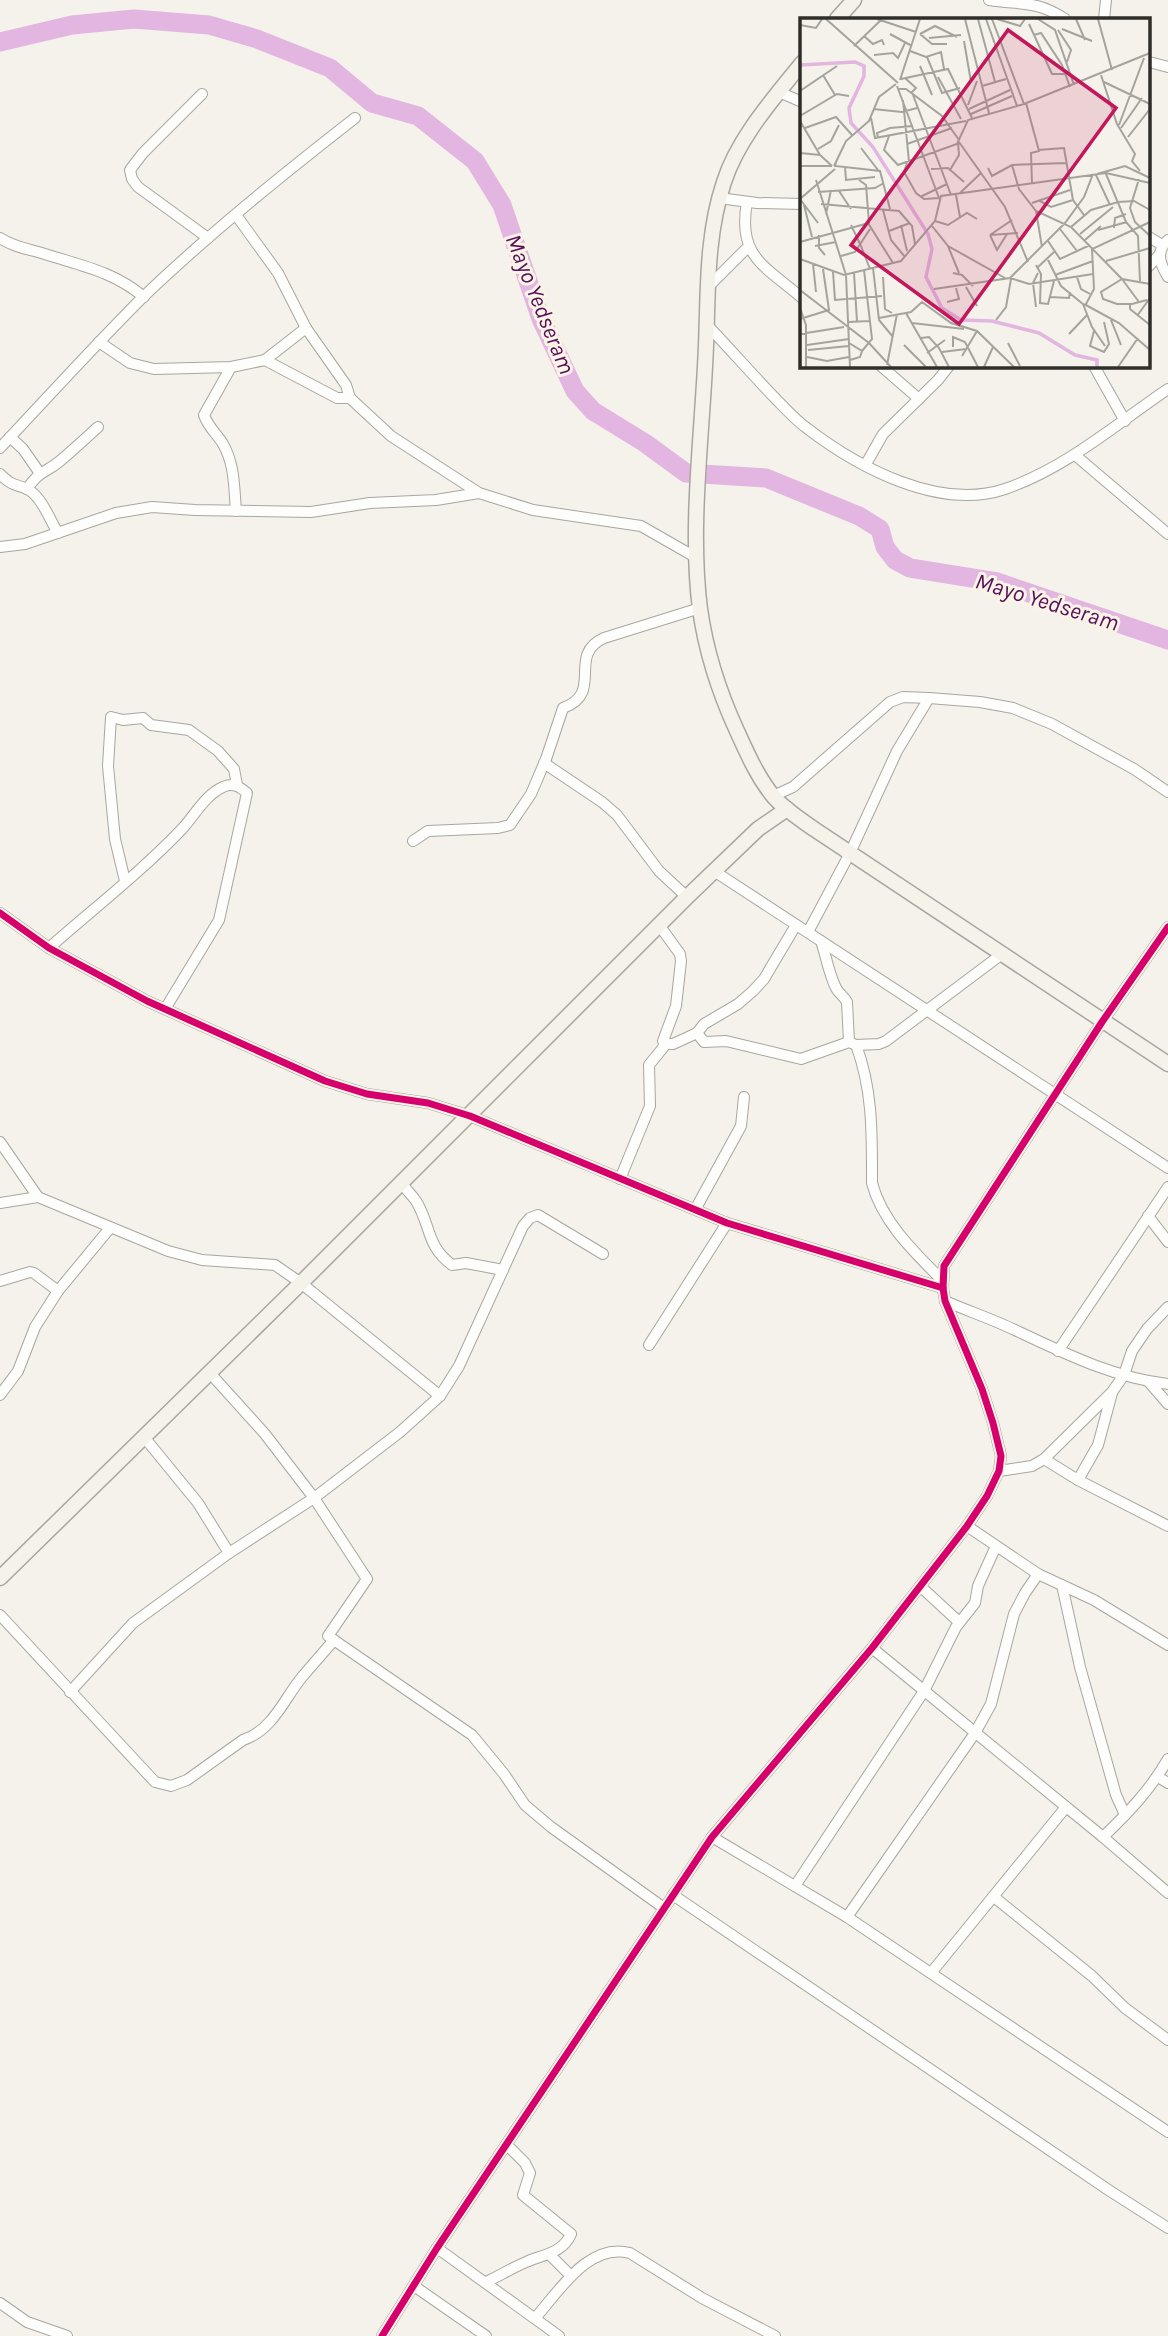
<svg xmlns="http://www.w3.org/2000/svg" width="1168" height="2336" font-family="Karla,sans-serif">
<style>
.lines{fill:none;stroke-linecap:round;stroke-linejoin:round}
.river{stroke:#e2b6e0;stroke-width:19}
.street-casing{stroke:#a8a6a0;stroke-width:12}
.secondary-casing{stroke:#a8a6a0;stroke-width:17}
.street{stroke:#fdfdfc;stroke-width:10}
.secondary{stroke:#f4f2e9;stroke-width:14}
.cycleway-casing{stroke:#f9f4e5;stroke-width:11}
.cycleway{stroke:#d6006c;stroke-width:7}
.labels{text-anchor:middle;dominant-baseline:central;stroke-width:6;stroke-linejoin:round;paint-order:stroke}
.water-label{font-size:23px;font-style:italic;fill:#580e5b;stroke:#f9f4e5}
.inset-river{fill:none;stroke:#e2b6e0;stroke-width:3.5}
.inset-road{fill:none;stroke:#a5a49c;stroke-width:2}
.view{fill:#c2185b;fill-opacity:0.15;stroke:#c2185b;stroke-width:3.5}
.inset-edge{fill:none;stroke:#2f2e28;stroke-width:3.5}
</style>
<rect width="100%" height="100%" fill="#f4f2ea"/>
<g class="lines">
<path class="river" d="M0,42L72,25L134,19L209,25L257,39L330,68L372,103L418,116L475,161L502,205L541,319L575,391L593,411L645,443L686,473L766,478L859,516L880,529L885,547L895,560L910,568L997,582L1168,640"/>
<defs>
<g id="street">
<path d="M989,0C1021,5 1036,0 1065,19"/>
<path d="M1104,19L1106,0"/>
<path d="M1149,62L1168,67"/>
<path d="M779,92L802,102"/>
<path d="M202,94L143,153L130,170L132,179L138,187L208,238"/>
<path d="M719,198L757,203L802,204"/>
<path d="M747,202C737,257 765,266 802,298"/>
<path d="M236,215L278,273L306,328L346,385L350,398L391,436L479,493L533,510L641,526L697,558"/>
<path d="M1149,237L1162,245"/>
<path d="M0,238C15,248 31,249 48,255C83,266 114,272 144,297"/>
<path d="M1168,240C1155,251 1160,264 1168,277"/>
<path d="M1149,266L1159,255"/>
<path d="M707,288L748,247"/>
<path d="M708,326C730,349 751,373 773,396C784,407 795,420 808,429C859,468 940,511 1005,489C1066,468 1115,425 1168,389"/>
<path d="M99,342L130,363L154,369L231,367L265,360L306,328"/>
<path d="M265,360L337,398H350"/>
<path d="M881,366L919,399"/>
<path d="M1094,366L1125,421"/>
<path d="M231,367L204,415C208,427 217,434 223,444C235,465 234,488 236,511"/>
<path d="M10,437L23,449L39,472"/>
<path d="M0,448C48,397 94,346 143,297C210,233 282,175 355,118"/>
<path d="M1075,455L1168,534"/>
<path d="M866,464L883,434L938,380L949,366"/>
<path d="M0,474C14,488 16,483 29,490C42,498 50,520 58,533"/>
<path d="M27,489C40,470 44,474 60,461C73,450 85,439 98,427"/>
<path d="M0,547L25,544L116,513L152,507L195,510L311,512L370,503L436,500L479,493"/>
<path d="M544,763L602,802L617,815L659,871L687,897"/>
<path d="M773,796L793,787L890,702L903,697L929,698L980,702L1013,708L1052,724L1134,769L1168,792"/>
<path d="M413,841L428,831L498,828L510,825L531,794L546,759L563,708C605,693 566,655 604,638L700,608"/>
<path d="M714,871L1168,1168"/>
<path d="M125,881L115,839L108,766L111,717L123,720L143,718L151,725L189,730L218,751L234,769L237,785"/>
<path d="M0,913L49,948L147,1001L325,1081L367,1094L428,1103L470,1116L727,1223L943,1288"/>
<path d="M659,925L680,954L681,961L676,1006L663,1041L666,1044"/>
<path d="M808,932L850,853L897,751L929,698"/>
<path d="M821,941C826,956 829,974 836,988C839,994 844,996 847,1002L849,1042"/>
<path d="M49,948C93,909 141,872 182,829C195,815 205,795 223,787C233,782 240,787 247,793L219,920L165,1009"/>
<path d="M697,1033L704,1042L726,1041L801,1059L849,1042L856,1045L879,1044L886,1041L1002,954"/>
<path d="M856,1045C873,1090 872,1135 872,1183C882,1222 915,1253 943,1281"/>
<path d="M0,1142L38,1197"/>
<path d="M620,1179L650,1106L649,1065L666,1044H673L697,1033L704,1024L738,1004L753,991L764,979L796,925"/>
<path d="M402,1183C406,1190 412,1195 416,1201C431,1225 426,1246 452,1265L466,1263L503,1270"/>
<path d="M0,1203L38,1197L168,1251L202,1260L275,1265L301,1283L440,1396"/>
<path d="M696,1208L741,1126L744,1097"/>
<path d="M1148,1216L1168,1242"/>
<path d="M0,1281L30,1272L34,1273L58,1291"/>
<path d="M945,1301C968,1311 992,1319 1015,1330C1064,1353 1114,1378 1168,1384"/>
<path d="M649,1345L727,1223"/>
<path d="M1058,1351L1168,1187"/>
<path d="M209,1372L265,1434L314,1498L367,1579L328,1636L472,1735L504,1774L525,1805L551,1827L664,1908"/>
<path d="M1149,1382L1168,1404"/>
<path d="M0,1395L18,1371L35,1327L58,1291L110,1228"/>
<path d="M144,1437L198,1503L229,1553"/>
<path d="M1044,1459L1078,1480L1168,1526"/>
<path d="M999,1471L1032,1466L1044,1459L1112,1392L1124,1375L1132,1351L1147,1329L1168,1307"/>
<path d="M1078,1480L1098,1445L1112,1393"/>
<path d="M967,1526L1038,1574L1094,1600L1168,1645"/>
<path d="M1062,1585L1080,1667L1116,1795L1125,1815"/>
<path d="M920,1586L959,1622"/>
<path d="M0,1615L155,1782L171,1786L187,1780L243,1740C273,1730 284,1699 302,1677C312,1665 323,1653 334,1640"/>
<path d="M872,1648L1103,1837L1168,1893"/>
<path d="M70,1692L133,1623L229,1553L314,1498L400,1432L440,1396L459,1366L523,1226L530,1218L538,1215L603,1254"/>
<path d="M1158,1777L1168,1783"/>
<path d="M712,1837L847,1917L1168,2132"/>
<path d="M1103,1837C1128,1813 1151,1789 1168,1759"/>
<path d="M795,1886L924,1691L956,1627L975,1603L978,1586L996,1546"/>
<path d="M673,1895L1110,2191L1168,2228"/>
<path d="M994,1897L1092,1976L1125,2008L1168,2040"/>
<path d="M847,1917L975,1733L991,1704L1014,1614L1025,1593L1038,1574"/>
<path d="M931,1973L1066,1807"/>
<path d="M437,2248L559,2336"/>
<path d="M549,2254L571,2276"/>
<path d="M486,2282C499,2276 512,2268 526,2262C542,2255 563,2253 571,2234L523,2195L530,2173L525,2163L507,2145"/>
<path d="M414,2286L486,2336"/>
<path d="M0,2303L27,2322L67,2336"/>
<path d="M536,2317C560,2290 589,2242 630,2253L702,2298L775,2336"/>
<path d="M382,2336L437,2248L712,1837L872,1648L967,1526L987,1496L999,1471L1001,1456L993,1423L982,1389L945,1301L943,1288L944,1266L1102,1022L1168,927"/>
</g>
<g id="secondary">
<path d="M837,19L854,0"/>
<path d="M802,63C774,98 738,138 724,182C704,242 709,303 705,366C701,444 690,532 700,609C706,652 719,692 737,731C747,753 757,776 773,796C784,809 800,819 814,829L1168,1064"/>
<path d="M0,1578L301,1283L687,897L758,829L787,809"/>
</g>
</defs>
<use href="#street" class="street-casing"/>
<use href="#secondary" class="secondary-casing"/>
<use href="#street" class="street"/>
<use href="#secondary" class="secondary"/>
<defs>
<g id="cycleway">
<path d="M0,913L49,948L147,1001L325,1081L367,1094L428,1103L470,1116L727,1223L943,1288"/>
<path d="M382,2336L437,2248L712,1837L872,1648L967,1526L987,1496L999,1471L1001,1456L993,1423L982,1389L945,1301L943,1288L944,1266L1102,1022L1168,927"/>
</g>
</defs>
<use href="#cycleway" class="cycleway-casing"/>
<use href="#cycleway" class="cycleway"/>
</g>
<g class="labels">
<g class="water-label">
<text transform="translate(540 304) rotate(68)">Mayo Yedseram</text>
<text transform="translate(1047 602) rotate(17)">Mayo Yedseram</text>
</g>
</g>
<g transform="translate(800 18)">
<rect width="350" height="350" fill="#f4f2ea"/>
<path class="inset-river" d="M0,47L55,44L64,48V58L49,90L51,105L73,129L128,216L132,231L126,259L142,290L161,302L192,303L239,315L275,337L297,342V349"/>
<path class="inset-road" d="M26,1L98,65M77,1L116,14M165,1L189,95M178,1L195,64M186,1L217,88M192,1L224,86M197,1L220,8L225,1M238,1L255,12L274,67M276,1L285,22M298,1L312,52M229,6L252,56H265M0,7L16,10L22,1M262,11L292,23M258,12L271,32L267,44M90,16L112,28M120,16L135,8L157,19M120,16L132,26H147M234,17L241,15L262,47L270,69M64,18L73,26L82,22L84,27M129,20L161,17M164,23L171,64M54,28L81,2M110,33L126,39L141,34L144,51M74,37L93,35L98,40L105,25M127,39L142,75L160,70M120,48L132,77M23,57L35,77M301,57L317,106L335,136L332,143L340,153M138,59L161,101M105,60L116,70L111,75M101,61L148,51L172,100M100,62L120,1M304,64L350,86M97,68L139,180M182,68L206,61M99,71H106L142,98L159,122M0,73L37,48M113,77L151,177M103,82L109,144M226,85L239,133L231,135L232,165M168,87L177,63M73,91L102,94L117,90M169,91L210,72M171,96L212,78M0,98L37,76L49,78M71,100L75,120L166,103M0,103L20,137M319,107L344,40M5,110L36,99L52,117M321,110L342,80M89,118L84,132L98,147L157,126L168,102L224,86L350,35M78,119L77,115L90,110L113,108M328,119L350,91M159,124L205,189L228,244M107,126L152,110M61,130L78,152M18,131L31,123L39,107M238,132L264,130L273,182L284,197M0,135L20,137L32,148M36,144L35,148L80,153L90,191M107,145L104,154L116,175L124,181L140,180M212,147L219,171L236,193L271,209L322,261L350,266M0,148H32M34,148L46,123L69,103L79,79L96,66M45,149L46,162L75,159M188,150L192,158L212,147L266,145M131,151L148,150L164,164M150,152L159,137L158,124M297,156L325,148L350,160M306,156L326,204L338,218L340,263M296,157L310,187M339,161L330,190L335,204L350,218M16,162L46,257M39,173L51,191M18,174L75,170L84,165M160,175L181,155M156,177L160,199M120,179L147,166M240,183L251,189L273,182M232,185L270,172M21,186L99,193L112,208L115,226M4,187L12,219M83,192L91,222L105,239M236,193L242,229M26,196L31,172M135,203L148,207L167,195L177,201M18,205L0,181L35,151M68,205L93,245M51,207L61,228M101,207L107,233M132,208L148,228L159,255M271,209L291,192L318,184L334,183L350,192M314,210L315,200L326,196M260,211L277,233M298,212L327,204M89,213L110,205M280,216L313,189M19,217V230L25,237M190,217L197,232L207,216M190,217L218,215M190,217L212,202M285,222L301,208M248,223L260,241L290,227M0,224L69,205L66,167L59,162M15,228L36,224M61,228L70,251M148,228L205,260M41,238L55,234L70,211M0,241L44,257L101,243L135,203L141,178L306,155L350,165M248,242L261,268L283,286L292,309L305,328M306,243L350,230M13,246L16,274M236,247L241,256L240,285L248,286L254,263M73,250L79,302L93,319M237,250L255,233M33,254L35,282L82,278M54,255L57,304M153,255L162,257L173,268M46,257L50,349M255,257L293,243M83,259L85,291L92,295M277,259L281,271L290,276M210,260L229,266L293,256M166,269L177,288M134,271L210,260L265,205L284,179L293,156M0,272L69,325L91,349M250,279L269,280L270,274M147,284L159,281L156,270M339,284L322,261L301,274L303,281L317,286H332L347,282M284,286L319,305L350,332M286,286L294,271L292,231L350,204M330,286V291L350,307M236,289L233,265L238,255M0,290L6,307V349M106,295L137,349M337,298L350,280M79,300L111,294L122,284L151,305L177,313L214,349M0,301L29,292L23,251M196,302L206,289L211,261M311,302L321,327M48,304L69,303M112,305L164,311M294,313L290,328L304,334L309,326L304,304M0,316L44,309M269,316L287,297M121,320L129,319L139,330L149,349M49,325L62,333L60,339L50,342M208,325L220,348M7,327L49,321M104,327L126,349M153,329V319L165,324L178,349M8,332L49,328M62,333L72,321L64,252M142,334L166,331M127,335L145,322M162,338L177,313M7,339L27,343L49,339M87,347L97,296M184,349L193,329M318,349L338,320"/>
<path class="view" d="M208,12L316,90L159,306L51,227Z"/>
<rect width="350" height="350" class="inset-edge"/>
</g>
</svg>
